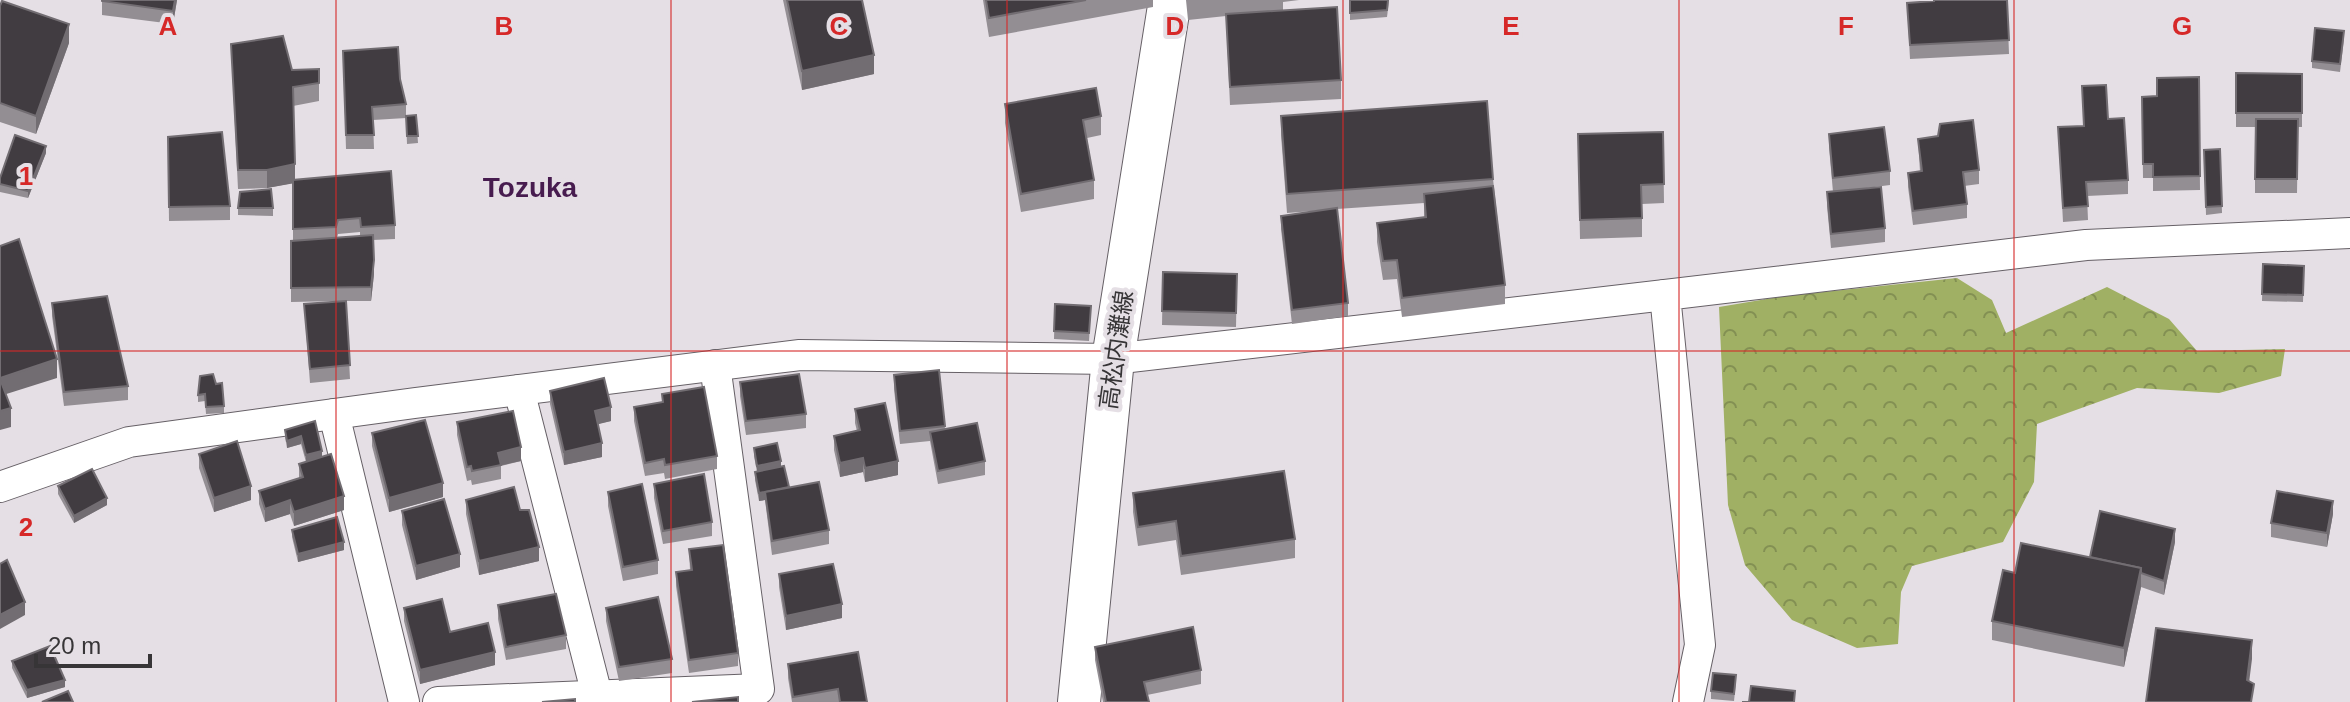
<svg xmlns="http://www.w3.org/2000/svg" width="2350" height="702" font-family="Helvetica,'Noto Sans JP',sans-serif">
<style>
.forest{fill:url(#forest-crowns)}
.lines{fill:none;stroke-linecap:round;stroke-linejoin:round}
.street-casing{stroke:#666066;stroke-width:32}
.secondary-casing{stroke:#666066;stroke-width:44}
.street{stroke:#fff;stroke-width:30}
.secondary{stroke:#fff;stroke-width:42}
.wall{fill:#938e93;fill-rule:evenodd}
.shaded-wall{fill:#726d72}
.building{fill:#413c41;stroke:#726d72;stroke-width:2}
.grid{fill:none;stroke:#d62828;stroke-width:2;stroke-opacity:0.55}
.labels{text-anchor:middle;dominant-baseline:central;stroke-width:8;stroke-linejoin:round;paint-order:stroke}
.street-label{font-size:24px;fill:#373537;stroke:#e5dfe5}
.quarter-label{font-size:28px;font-weight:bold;fill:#471c4f;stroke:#e5dfe5}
.grid-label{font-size:26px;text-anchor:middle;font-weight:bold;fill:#d62828;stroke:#e5dfe5;stroke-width:8;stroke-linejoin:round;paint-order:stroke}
</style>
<defs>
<pattern id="forest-crowns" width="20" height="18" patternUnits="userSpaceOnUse" patternTransform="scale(2)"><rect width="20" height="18" fill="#a0b064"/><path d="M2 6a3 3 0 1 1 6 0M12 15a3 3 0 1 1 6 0" fill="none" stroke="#839053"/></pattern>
</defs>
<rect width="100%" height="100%" fill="#e5dfe5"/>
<path class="forest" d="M1957,278L1992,300L2006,333L2107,287L2169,319L2197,351L2285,349L2281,376L2219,393L2137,388L2037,424L2034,482L2003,542L1912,566L1901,592L1898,644L1857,648L1792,620L1745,565L1728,505L1719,307L1785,296Z"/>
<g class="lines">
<defs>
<g id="street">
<path d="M519,390L597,695"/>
<path d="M334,414L404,702"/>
<path d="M0,487L129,442L415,403L800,355L1113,359L1665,295"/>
<path d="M438,702L759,689L715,365"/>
<path d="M1688,702L1700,645L1665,295L2086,245L2350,233"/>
</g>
<path id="secondary" d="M1079,702L1113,359L1170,0"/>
</defs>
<use href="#street" class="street-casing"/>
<use href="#secondary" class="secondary-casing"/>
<use href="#street" class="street"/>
<use href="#secondary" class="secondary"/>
</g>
<g class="wall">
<path d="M102,0H177L173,24L102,15Z"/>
<path d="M783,0H862L874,74L802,90Z"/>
<path d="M983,0H1153V7L989,37Z"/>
<path d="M1186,0H1299L1283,2V10L1341,80V99L1230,105L1226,16L1188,20Z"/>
<path d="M1350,0H1389L1387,17L1350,20Z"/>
<path d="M1933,0H2007L2009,54L1910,59L1907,3L1933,1Z"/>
<path d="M0,6L69,43L36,134L0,122Z"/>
<path d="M2344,39L2340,72L2312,68V61Z"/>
<path d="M231,44L292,70L319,69V101L293,106L295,180L395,225V239L373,240L374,274L371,301H346L350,379L310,383L304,304L340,301L291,302V241L293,240V183L267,188L238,189ZM360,232V236L337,238L338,234Z"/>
<path d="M343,51L400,79L406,104V116L416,115L418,143L407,144L406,118L373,120L374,149H346Z"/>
<path d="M2236,73L2302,74V127H2298L2297,193H2255V127H2236Z"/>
<path d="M2199,77L2200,190L2153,191V178H2143L2142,97L2157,96Z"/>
<path d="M2082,86L2108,119L2128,180V194L2087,196L2088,220L2063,222L2058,127L2084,126Z"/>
<path d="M1005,104L1101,116V135L1087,138L1094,180V199L1021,212L1005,123Z"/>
<path d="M1281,116L1493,179L1505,285V304L1402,317L1397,279L1383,280L1377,242V223L1424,217V203L1337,209L1348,303V316L1292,324L1281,229V216L1326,210L1287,213L1281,135Z"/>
<path d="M1663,132L1664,203L1642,204V237L1580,239L1578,134Z"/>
<path d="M1829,134L1890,171V185L1851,190L1885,228V242L1831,248L1827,206V192H1833L1829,147Z"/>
<path d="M168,137L230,206V220L169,221Z"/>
<path d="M1918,139L1979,170V184L1964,186L1967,204V218L1913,225L1908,187V173L1920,172Z"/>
<path d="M2220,149L2222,213L2206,215L2204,150Z"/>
<path d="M46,153L28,198L0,192V178Z"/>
<path d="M238,208H273V216L238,215Z"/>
<path d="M2263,264L2304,266L2303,302L2262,301Z"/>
<path d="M1163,272L1237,274L1236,327L1162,325Z"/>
<path d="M52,303L128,386V400L64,406L52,316Z"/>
<path d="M1055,304L1091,306L1089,341L1054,339Z"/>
<path d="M939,370L945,429L985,461V475L938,484L930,441L900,444L894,389V375Z"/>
<path d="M740,382L806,414V428L746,435L740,396Z"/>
<path d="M216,384L224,406V413L206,414L205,401L198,402V395Z"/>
<path d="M550,391L611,421L597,424L602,457L564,465L550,404Z"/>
<path d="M662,394L717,456V469L665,479L664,473L645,476L634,421V407L662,402Z"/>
<path d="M855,409L898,475L865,482L863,472L840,477L834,450V436L857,431L855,423Z"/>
<path d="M315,421L322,457L344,510L294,526L290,514L265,522L259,504V491L299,478V464L306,462L301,444L287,448L285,437V430Z"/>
<path d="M457,422L521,461L501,466V479L472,485L471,480L467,481L457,435Z"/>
<path d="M372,433L443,497L389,512L372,446Z"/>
<path d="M754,448L781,466L789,488L829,530V544L772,555L765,500L759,501L755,480V472H757L754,456Z"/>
<path d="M199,454L251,500L214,512L199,468Z"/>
<path d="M654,484L712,522V536L663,544L654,498Z"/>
<path d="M58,486L107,505L74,523L58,494Z"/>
<path d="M608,492L658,560V574L623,581L608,506Z"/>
<path d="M1133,493L1295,539V558L1181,575L1176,540L1138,546L1133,512Z"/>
<path d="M466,500L520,510L539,561L479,575L466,514Z"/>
<path d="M402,511L460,567L416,580L402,525Z"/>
<path d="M2333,514L2327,547L2271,537V523Z"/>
<path d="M292,530L344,550L298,562L292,537Z"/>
<path d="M2175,542L2164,595L2141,587L2124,667L1992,640V621L2015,573L2090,557Z"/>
<path d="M689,549L738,653V666L689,673L676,586V572L690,570Z"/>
<path d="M779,574L842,618L786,630L779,587Z"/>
<path d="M498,605L566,635V649L506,660L498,619Z"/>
<path d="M404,608L450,632L495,665L420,684L404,621Z"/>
<path d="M606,608L672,659V673L619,681L606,621Z"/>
<path d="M1095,647L1201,670V684L1147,695L1149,702H1103L1095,660Z"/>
<path d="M12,661L65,687L27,698L12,668Z"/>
<path d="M788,664L867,702H792L788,678Z"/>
<path d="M1736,682L1734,701L1711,699V691Z"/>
</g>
<g class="shaded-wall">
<path d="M175,0H177L173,24V11Z"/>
<path d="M69,24V43L36,134V116Z"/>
<path d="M874,55V74L802,90V71Z"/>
<path d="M46,146V153L28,198V191Z"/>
<path d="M295,164V183L267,188V170Z"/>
<path d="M374,260V274L371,301V287Z"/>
<path d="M57,359V378L0,396V378Z"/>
<path d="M611,407V421L595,425V411Z"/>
<path d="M11,408V427L0,430V411Z"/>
<path d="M301,436V444L287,448V441Z"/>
<path d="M602,443V457L564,465V452Z"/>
<path d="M521,447V461L498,466V453Z"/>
<path d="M322,451V458L306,463V455Z"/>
<path d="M863,458V472L840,477V463Z"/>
<path d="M781,461V469L757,474V466Z"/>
<path d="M898,461V475L865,482V468Z"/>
<path d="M443,483V497L389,512V498Z"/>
<path d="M251,486V500L214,512V498Z"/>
<path d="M789,487L765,492V500L759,501V493Z"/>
<path d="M344,496V510L294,526V512Z"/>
<path d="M107,498V505L74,523V516Z"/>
<path d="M290,500V514L265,522V509Z"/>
<path d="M2333,501V514L2327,547V533Z"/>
<path d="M2175,529V542L2164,595V581Z"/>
<path d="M344,542V550L298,562V554Z"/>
<path d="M539,547V561L479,575V561Z"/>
<path d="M460,554V567L416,580V566Z"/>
<path d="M2141,568V587L2124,667V648Z"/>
<path d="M25,602V615L0,629V615Z"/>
<path d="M842,604V618L786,630V616Z"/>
<path d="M2252,640V659L2247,699V680Z"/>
<path d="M495,652V665L420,684V670Z"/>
<path d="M65,680V687L27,698V690Z"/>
</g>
<g class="building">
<path d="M102,0H175L173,11L102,1Z"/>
<path d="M787,0H862L874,55L802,71Z"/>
<path d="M986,0H1086L989,18Z"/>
<path d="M1350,0H1388L1387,10L1350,13Z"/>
<path d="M1934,0H2007L2009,40L1910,45L1907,3L1934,1Z"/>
<path d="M2,1L69,24L36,116L0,103V6Z"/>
<path d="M1337,7L1341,80L1230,87L1226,14Z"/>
<path d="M2315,28L2344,31L2340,64L2312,61Z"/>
<path d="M283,36L292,70L319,69V83L293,87L295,164L267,170H238L231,44Z"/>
<path d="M398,47L400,79L406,104L372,107L374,135H346L343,51Z"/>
<path d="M2236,73L2302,74V113H2236Z"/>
<path d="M2199,77L2200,176L2153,177V164H2143L2142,97L2157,96V78Z"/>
<path d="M2106,85L2108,119L2124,118L2128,180L2086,182L2088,206L2063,208L2058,127L2084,126L2082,86Z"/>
<path d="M1096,88L1101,116L1083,120L1094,180L1021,194L1005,104Z"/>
<path d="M1487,101L1493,179L1287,194L1281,116Z"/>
<path d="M416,115L418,136H407L406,116Z"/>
<path d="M2256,119H2298L2297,179H2255Z"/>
<path d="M1973,120L1979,170L1963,172L1967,204L1913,211L1908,173L1922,171L1918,139L1938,136L1940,124Z"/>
<path d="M1884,127L1890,171L1833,178L1829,134Z"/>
<path d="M222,132L230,206L169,207L168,137Z"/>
<path d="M1663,132L1664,184L1641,185L1642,218L1580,220L1578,134Z"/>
<path d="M15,135L46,146L28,191L0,184V178Z"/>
<path d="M2220,149L2222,206L2206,207L2204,150Z"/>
<path d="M391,171L395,225L361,227L360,218L338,220L336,227L293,229V180Z"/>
<path d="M1493,186L1505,285L1402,298L1397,260L1383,261L1377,223L1426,217L1424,194Z"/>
<path d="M1881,187L1885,228L1831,234L1827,192Z"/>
<path d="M271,189L273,208H238L240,192Z"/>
<path d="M1337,208L1348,303L1292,310L1281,216Z"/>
<path d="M373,235L374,260L371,287L291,288V241Z"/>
<path d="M19,239L57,359L0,378V246Z"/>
<path d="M2263,264L2304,266L2303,295L2262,294Z"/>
<path d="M1163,272L1237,274L1236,313L1162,311Z"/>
<path d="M107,296L128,386L64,392L52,303Z"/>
<path d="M346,301L350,365L310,369L304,304Z"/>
<path d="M1055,304L1091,306L1089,333L1054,331Z"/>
<path d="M939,370L945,426L900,431L894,375Z"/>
<path d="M213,374L216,384L222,383L224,406L206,407L205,394L198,395L200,376Z"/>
<path d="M799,374L806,414L746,421L740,382Z"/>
<path d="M604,378L611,407L595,411L602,443L564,452L550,391Z"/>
<path d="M0,379L11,408L0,411Z"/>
<path d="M704,387L717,456L665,465L664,459L645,463L634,407L663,402L662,394Z"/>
<path d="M885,403L898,461L865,468L863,458L840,463L834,436L860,430L855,409Z"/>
<path d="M513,411L521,447L498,453L501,465L472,471L471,466L467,467L457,422Z"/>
<path d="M425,420L443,483L389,498L372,433Z"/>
<path d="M315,421L322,451L306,455L301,436L287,441L285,430Z"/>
<path d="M977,423L985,461L938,471L930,432Z"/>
<path d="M237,441L251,486L214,498L199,454Z"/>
<path d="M777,443L781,461L757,466L754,448Z"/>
<path d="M331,454L344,496L294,512L290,500L265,509L259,491L303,477L299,464Z"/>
<path d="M784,466L789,487L759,493L755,472Z"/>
<path d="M92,469L107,498L74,516L58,486Z"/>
<path d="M1284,471L1295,539L1181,556L1176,521L1138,527L1133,493Z"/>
<path d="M704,474L712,522L663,531L654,484Z"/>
<path d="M819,482L829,530L772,541L765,492Z"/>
<path d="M642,484L658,560L623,567L608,492Z"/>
<path d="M514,487L520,510H529L539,547L479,561L466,500Z"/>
<path d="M2277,491L2333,501L2327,533L2271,523Z"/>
<path d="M444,499L460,554L416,566L402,511Z"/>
<path d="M2100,511L2175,529L2164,581L2141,573V568L2090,557Z"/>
<path d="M337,517L344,542L298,554L292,530Z"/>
<path d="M2021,543L2141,568L2124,648L1992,621L2003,570L2015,573Z"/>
<path d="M723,545L738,653L689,660L676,572L692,570L689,549Z"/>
<path d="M7,560L25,602L0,615V564Z"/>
<path d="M833,564L842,604L786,616L779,574Z"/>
<path d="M556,594L566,635L506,647L498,605Z"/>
<path d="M658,597L672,659L619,667L606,608Z"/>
<path d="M442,599L450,632L488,623L495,652L420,670L404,608Z"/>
<path d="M1193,627L1201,670L1144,682L1149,702H1106L1095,647Z"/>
<path d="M2156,628L2252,640L2247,680L2254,684L2251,702H2146Z"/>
<path d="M50,646L65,680L27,690L12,661Z"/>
<path d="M858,652L867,702H840L838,689L793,697L788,664Z"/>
<path d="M1713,673L1736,675L1734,694L1711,691Z"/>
<path d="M1751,686L1795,691L1794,702H1742H1749Z"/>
<path d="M68,691L73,702H42Z"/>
<path d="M738,697V702H692Z"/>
<path d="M575,699V702H542Z"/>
</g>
<path class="grid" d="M336,0V702M671,0V702M1007,0V702M1343,0V702M1679,0V702M2014,0V702M0,351H2350"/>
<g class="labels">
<g class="street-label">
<text transform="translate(1116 350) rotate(-82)">高松内灘線</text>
</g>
<g class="quarter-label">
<text x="530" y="187">Tozuka</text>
</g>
</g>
<g class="grid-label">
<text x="168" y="35">A</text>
<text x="504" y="35">B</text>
<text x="839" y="35">C</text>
<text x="1175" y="35">D</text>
<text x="1511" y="35">E</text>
<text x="1846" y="35">F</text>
<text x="2182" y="35">G</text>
<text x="26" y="185">1</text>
<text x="26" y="536">2</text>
</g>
<path d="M36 654v12h114v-12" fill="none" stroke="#373537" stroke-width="4"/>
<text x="48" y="654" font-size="24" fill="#373537" stroke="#e5dfe5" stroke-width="6" paint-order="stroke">20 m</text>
</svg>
